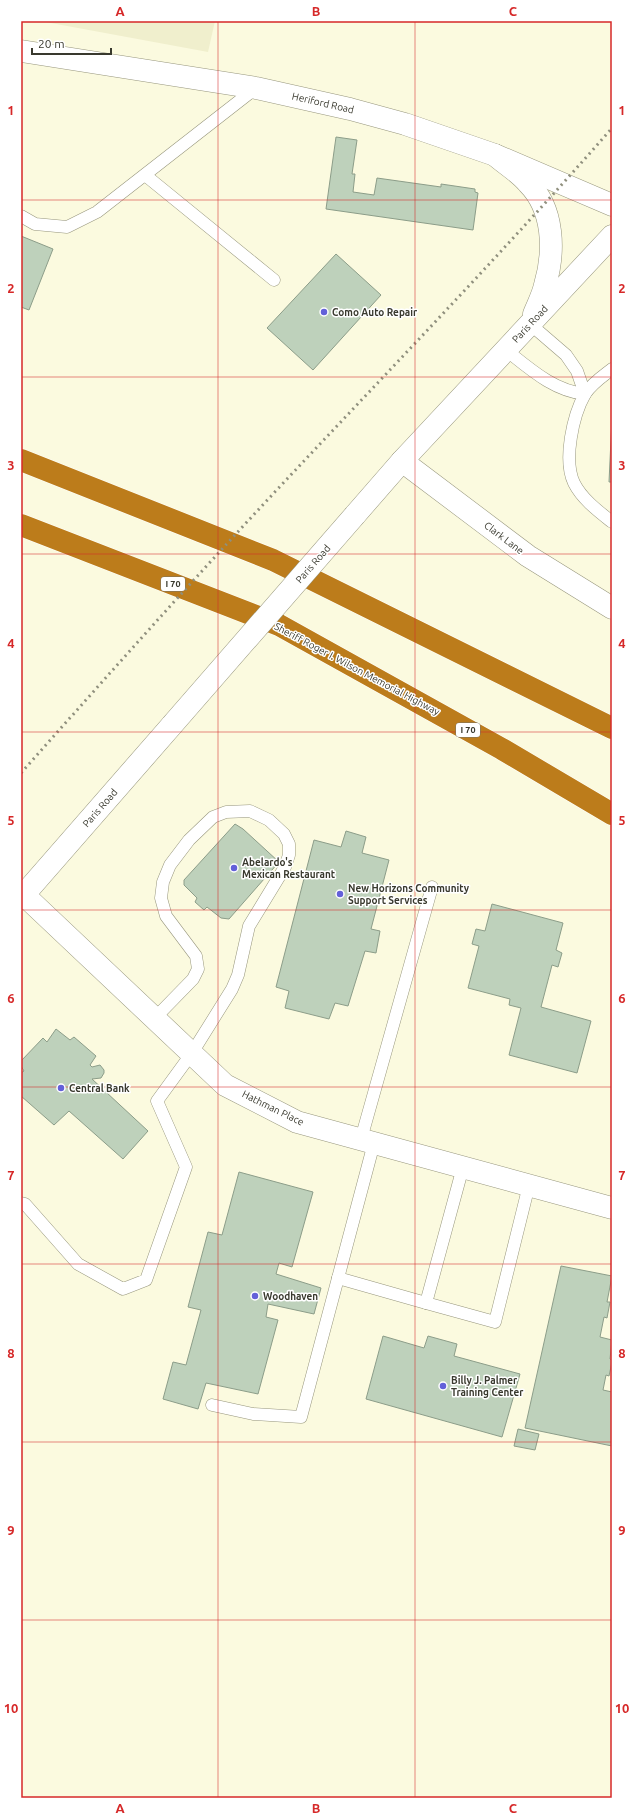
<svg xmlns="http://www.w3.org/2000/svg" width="633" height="1819" font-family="Ubuntu,sans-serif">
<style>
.built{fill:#f0efcd}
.building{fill:#bed1bb;stroke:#8c9d89}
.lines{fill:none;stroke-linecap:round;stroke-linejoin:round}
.service-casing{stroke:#97967d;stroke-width:13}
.minor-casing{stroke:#97967d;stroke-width:23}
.tertiary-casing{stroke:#97967d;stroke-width:23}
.secondary-casing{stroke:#97967d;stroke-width:23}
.motorway-casing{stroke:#fff;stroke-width:23}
.service{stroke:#fff;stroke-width:12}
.minor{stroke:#fff;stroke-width:22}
.tertiary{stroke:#fff;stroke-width:22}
.secondary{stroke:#fff;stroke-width:22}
.motorway{stroke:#bc7c1b;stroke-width:22}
.rail{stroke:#8f8f7d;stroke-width:3;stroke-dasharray:2 4;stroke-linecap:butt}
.secondary-bridge-casing{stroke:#97967d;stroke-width:23;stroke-linecap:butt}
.secondary-bridge{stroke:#fff;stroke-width:22}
.grid{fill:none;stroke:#d62828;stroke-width:1;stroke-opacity:0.55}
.poi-dot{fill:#6360d9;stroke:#fff;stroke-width:1.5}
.labels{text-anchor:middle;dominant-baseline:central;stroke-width:3;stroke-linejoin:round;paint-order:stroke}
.shield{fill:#fff;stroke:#74746d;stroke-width:1}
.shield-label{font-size:9px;font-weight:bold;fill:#39392e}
.street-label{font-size:10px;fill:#39392e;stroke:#fff}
.poi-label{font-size:10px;font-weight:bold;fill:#39392e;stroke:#fff;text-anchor:start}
.neatline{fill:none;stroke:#d62828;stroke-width:1.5}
.grid-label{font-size:13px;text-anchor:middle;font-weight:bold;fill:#d62828}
</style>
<rect width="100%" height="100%" fill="#fbfadf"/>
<path class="built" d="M40,21H215L208,52Z"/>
<g class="building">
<path d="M336,137L357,140L352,174H355L353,192L374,195L377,178L441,187V184L475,189V192L478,193L473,230L326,209Z"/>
<path d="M21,236L53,249L29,310L21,307Z"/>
<path d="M336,254L381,295L313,370L267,328Z"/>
<path d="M612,418V482H609Z"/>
<path d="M235,824L243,829L279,862L229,919L221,918L207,907L204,910L195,902L197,898L184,885V880Z"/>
<path d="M346,831L366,837L362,853L389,860L371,929L380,931L376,953L365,951L348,1006L335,1003L329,1019L285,1008L289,991L276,987L314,840L341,847Z"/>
<path d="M492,904L563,923L556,950L562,953L558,967L552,965L541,1007L591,1021L577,1073L509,1055L521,1008L509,1005L510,999L468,988L479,946L472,944L476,929L485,931Z"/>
<path d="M56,1029L70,1040L74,1037L96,1056L90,1065L92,1067L100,1065L104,1070V1073L101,1078L92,1079L148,1131L123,1159L69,1111L54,1125L21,1096V1073L24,1071L21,1066V1061L43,1038L47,1042Z"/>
<path d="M239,1172L313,1192L292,1267L279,1263L276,1274L321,1288L314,1314L268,1304L266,1317L278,1320L258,1394L206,1383L198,1409L163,1399L173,1362L186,1365L201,1310L188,1307L208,1232L222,1235Z"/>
<path d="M561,1266L612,1276L607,1302H610L607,1318L604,1317L600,1337L612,1340L610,1359L612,1360V1362L609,1376L606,1375L603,1390L612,1392V1446L525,1428Z"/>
<path d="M383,1336L424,1348L428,1336L457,1344L454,1356L520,1374L502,1437L366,1399Z"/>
<path d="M518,1429L539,1434L535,1450L514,1446Z"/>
</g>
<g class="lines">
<defs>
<g id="service">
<path d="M145,175L274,280"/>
<path d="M21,216L35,224L67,227L97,212L256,88"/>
<path d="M506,350C530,369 554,391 585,394L577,371L566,355L530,324"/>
<path d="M612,369C603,376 591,384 585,394C573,415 563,460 574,483C582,499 598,511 612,522"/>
<path d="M361,1139L432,887"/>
<path d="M463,1167L426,1303L495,1322L529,1185"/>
<path d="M21,1203L25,1204L78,1264L123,1289L146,1280L186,1167L157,1101L192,1053L232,989L238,975L249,926L285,867L289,855V844L284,834L269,820L250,811L226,812L213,817L189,840L170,865L163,882L161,898L166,916L196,956L198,969L193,979L155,1018"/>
<path d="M338,1278L426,1303"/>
<path d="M212,1405L253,1414L301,1417L374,1143"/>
</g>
<path id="minor" d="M24,895L225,1085L297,1122L612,1208"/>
<g id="tertiary">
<path d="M21,51L256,88L350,109L405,124L495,155L612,205"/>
<path d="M402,461L528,556L612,608"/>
</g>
<g id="secondary">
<path d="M495,155C505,164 519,172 528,183C554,209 555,251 545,285C543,295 538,304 534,314"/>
<path d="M355,515L402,461L612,236"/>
<path d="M21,898L172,725"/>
</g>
<g id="motorway">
<path d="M21,460L273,560L612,728"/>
<path d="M21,525L279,625L502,749L612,814"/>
</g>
</defs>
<use href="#service" class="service-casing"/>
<use href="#minor" class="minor-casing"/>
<use href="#tertiary" class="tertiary-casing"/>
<use href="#secondary" class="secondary-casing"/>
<use href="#motorway" class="motorway-casing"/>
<use href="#service" class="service"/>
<use href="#minor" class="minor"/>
<use href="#tertiary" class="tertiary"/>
<use href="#secondary" class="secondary"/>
<use href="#motorway" class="motorway"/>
<path class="rail" d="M21,773C109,674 196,576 287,479C396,363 507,248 612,128"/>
<defs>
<path id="secondary-bridge" d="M172,725L355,515"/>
</defs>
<use href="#secondary-bridge" class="secondary-bridge-casing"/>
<use href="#secondary-bridge" class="secondary-bridge"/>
</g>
<path class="grid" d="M218,21V1798M415,21V1798M21,200H612M21,377H612M21,554H612M21,732H612M21,910H612M21,1087H612M21,1264H612M21,1442H612M21,1620H612"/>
<g class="poi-dot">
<circle cx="324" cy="312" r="4"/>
<circle cx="234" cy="868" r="4"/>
<circle cx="340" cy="894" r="4"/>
<circle cx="61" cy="1088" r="4"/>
<circle cx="255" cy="1296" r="4"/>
<circle cx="443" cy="1386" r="4"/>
</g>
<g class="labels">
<g class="shield">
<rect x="161" y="577" width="24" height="14" rx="3"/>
<rect x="456" y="723" width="24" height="14" rx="3"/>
</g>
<g class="shield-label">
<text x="173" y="584">I 70</text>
<text x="468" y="730">I 70</text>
</g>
<g class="street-label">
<text transform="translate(323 103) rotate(13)">Heriford Road</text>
<text transform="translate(530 324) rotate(-47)">Paris Road</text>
<text transform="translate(504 538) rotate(37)">Clark Lane</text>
<text transform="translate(313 564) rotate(-49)">Paris Road</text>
<text transform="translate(357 669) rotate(28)">Sheriff Roger I. Wilson Memorial Highway</text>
<text transform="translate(100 808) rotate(-49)">Paris Road</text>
<text transform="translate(273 1108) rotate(26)">Hathman Place</text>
</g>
<g class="poi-label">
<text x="332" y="312">Como Auto Repair</text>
<text x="242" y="862">Abelardo's<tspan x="242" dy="12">Mexican Restaurant</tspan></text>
<text x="348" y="888">New Horizons Community<tspan x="348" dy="12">Support Services</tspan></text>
<text x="69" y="1088">Central Bank</text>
<text x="263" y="1296">Woodhaven</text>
<text x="451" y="1380">Billy J. Palmer<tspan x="451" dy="12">Training Center</tspan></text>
</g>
</g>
<rect width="633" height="1819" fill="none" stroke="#ffffff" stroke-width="44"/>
<path d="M32 48v6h79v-6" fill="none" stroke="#39392e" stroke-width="2"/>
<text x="38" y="48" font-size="12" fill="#39392e" stroke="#ffffff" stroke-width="3" paint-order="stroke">20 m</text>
<rect x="22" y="22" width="589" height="1775" class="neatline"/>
<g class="grid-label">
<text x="120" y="16">A</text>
<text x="316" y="16">B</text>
<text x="513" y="16">C</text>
<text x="11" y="115">1</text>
<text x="622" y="115">1</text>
<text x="11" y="293">2</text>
<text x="622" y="293">2</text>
<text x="11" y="470">3</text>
<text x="622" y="470">3</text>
<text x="11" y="648">4</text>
<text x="622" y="648">4</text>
<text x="11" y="825">5</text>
<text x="622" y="825">5</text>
<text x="11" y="1003">6</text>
<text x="622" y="1003">6</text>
<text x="11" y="1180">7</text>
<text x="622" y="1180">7</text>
<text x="11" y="1358">8</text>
<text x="622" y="1358">8</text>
<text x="11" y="1535">9</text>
<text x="622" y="1535">9</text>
<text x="11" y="1713">10</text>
<text x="622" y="1713">10</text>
<text x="120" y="1813">A</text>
<text x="316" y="1813">B</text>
<text x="513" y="1813">C</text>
</g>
</svg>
